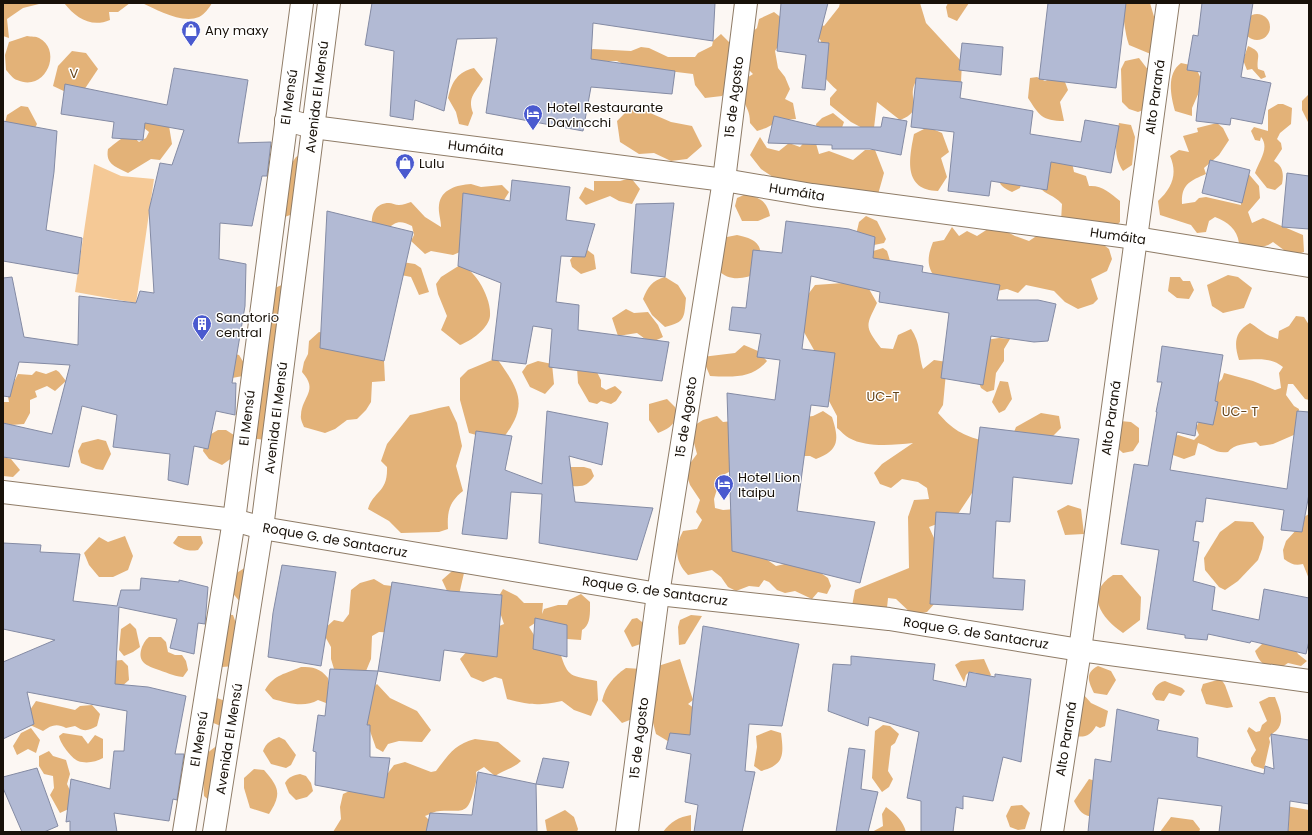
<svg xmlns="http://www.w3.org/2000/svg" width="1312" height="835" font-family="Poppins,sans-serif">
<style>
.green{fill:#f5c996}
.forest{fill:#e3b278}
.building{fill:#b2bad4;stroke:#848ba4}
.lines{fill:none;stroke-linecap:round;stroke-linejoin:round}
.minor-casing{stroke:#8f7c67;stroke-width:24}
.minor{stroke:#fff;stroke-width:22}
.labels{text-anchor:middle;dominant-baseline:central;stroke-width:3;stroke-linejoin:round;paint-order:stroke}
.poi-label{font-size:13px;fill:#181109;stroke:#fff;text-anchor:start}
.park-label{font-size:13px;fill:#664419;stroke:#fff}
.street-label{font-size:13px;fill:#181109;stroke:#fff}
</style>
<rect width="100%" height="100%" fill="#fcf7f3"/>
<path class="green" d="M94,164L121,176L154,179L136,303L75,292Z"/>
<g class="forest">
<path d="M3,3H43L23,8L7,19L9,38L3,36Z"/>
<path d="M64,3H130L118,12H109L110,20C91,28 76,18 64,3Z"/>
<path d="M142,3H212C209,8 205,14 199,17C182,24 157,10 142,3Z"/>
<path d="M840,3H920L926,23L962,62L961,82L941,88L915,83C907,99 925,111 900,120L877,102L874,128L866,130L851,122L830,105V98L837,90C818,73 816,66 821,41L808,26L809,18L824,26L839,7Z"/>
<path d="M948,3H969L957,21L948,17L946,7Z"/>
<path d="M1122,3H1150L1155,20L1153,55L1129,45C1124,31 1125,18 1120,5Z"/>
<path d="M774,12L783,19L781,42L775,51L778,68L785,77L790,89L785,99L793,103L796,119L781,120L766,128L757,131L750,123C750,110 746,109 743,98C741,92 742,86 742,81L753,74L747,68L746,37L757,28L759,19Z"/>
<circle cx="1257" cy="27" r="13"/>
<path d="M721,34L734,47L728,88L722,96L705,98L695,85L693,74L627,66L617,61H592L579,56L593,49L631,51L641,47L649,48L668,57H695L698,53L712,46L713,41Z"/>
<path d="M27,36C31,37 36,36 39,38C63,50 46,93 17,80C13,79 9,73 6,70L5,55L9,42Z"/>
<path d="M1248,46C1264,53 1256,56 1258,69L1264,71L1266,77L1261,79L1252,69L1247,70L1243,60Z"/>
<path d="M72,51L86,53L98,69L82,93H68L53,86L58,66Z"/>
<path d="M1139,58L1155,79L1146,109L1138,112L1129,109L1122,102L1121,69L1125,61Z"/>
<path d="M1181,63L1195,66L1203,83L1192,108V116L1175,111C1171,96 1166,74 1181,63Z"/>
<path d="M474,68L483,79C476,93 467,96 473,113L468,126L459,124L456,112L448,98C452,81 458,72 474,68Z"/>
<path d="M1062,74L1068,90L1060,102L1064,121C1042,121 1039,115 1028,98L1030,78L1037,77L1045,81Z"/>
<path d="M1309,94V124L1302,110V101Z"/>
<path d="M1278,104H1283L1292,108L1291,124L1280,133L1277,139L1281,143L1282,149L1274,161C1283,166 1284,174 1282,184L1275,190L1267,188L1255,173C1259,161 1270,148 1261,137L1260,141L1255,140L1251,131L1254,127L1268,131V110Z"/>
<path d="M21,106L28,107L37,124L32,134L5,123L7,115Z"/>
<path d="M641,109L671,122L692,126L702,146L687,159L671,161L654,153L639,154L620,142L617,121L628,110Z"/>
<path d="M833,113L844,122L839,136L817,132L816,124L822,118Z"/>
<path d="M139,116L169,126L172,144L160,160L151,159L128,173C117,167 105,165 108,149C116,143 121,137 131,135L139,142L146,138L149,132L139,124Z"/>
<path d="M1119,123L1131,125L1135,137L1132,165L1123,171C1113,156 1116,141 1119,123Z"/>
<path d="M1217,123L1223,128L1229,140L1219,155L1204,168L1206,174C1190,181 1181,184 1182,204L1195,202L1199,198L1206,197L1241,205L1240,193L1247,172L1259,186L1260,198L1248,212L1252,223L1263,218L1303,235L1304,252L1292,256L1273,242C1262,250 1250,248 1239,243C1237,229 1228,222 1215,217L1209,221L1206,232L1197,233L1191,225L1160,215L1158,201C1172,188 1178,174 1170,156L1179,150L1189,152L1183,136L1198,132L1197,128Z"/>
<path d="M928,127L942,133L949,152L941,158L947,177L938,191C903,190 909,159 914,134Z"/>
<path d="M760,137L767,148L779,151L789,143L800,147L807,139L815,140L819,154L829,151L853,160L865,150H875L884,173L877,198L863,194L851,188L845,191L780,185L773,177L761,169L750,155Z"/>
<path d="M305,152L293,214L279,219L289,167L296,157Z"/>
<path d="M1043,158L1072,162L1074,172L1086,176L1089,186C1102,185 1110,193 1120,201V222L1108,234L1061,221L1062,204C1053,194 1047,196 1038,186Z"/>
<path d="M999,174L1022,180L1020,188L1012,192C1002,187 998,185 999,174Z"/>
<path d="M631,178L640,189L632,204L619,201L610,196L586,205L579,198L585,187L594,191V181H620Z"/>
<path d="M471,184L481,187L502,185L509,192L504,200L489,198L467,249L453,255L431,251L425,254L411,241L414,235L412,226C401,220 395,221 387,230L372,225C371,213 376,203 389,203C392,203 395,205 399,205C403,205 407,203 411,202L425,217L441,227C441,220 438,212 439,205C441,189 457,185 471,184Z"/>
<path d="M746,194C760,198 767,201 770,216L758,221H742L735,206L737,198Z"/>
<path d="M866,216L877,221L886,239L884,243L864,247L856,235L859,222Z"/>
<path d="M994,225L1015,236L1029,241L1044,231L1092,236L1109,249L1112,259L1107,271L1091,279L1098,299L1093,304L1078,309L1065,302L1054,291L1026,285L1018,293L1007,289L992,292L939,283C927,268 926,260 933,242L944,240L952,227L959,236L967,231L977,236Z"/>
<path d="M737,235C762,240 764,249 758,273C745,279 729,282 718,270C715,266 713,260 711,255L727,237Z"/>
<path d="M883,248L887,251L891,264L861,270L870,252Z"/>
<path d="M586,249L594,255L596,269L581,274L572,267L570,260L574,255Z"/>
<path d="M402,262L415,264L421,268L429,292L419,295L411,277L401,275Z"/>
<path d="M460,265C476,269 492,300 490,316C489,328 471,341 460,345L441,330L447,316L438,294L436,284L441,277Z"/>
<path d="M1228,275L1238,277L1252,288L1244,308L1223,313L1212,306L1207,285Z"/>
<path d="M665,277L678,285L686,298C684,317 686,322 665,327L652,315L643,299C648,286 652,281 665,277Z"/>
<path d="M1170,277H1180L1183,281H1190L1194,290L1189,299L1177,298L1168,291Z"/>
<path d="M286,283L265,440L250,438L275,288Z"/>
<path d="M843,283L869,289L877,303C866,326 864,326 881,348L893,349L898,335L911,329C921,344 918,353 923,369L934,360L947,362L943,405L938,413C953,430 962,435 984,441L981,484L972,493L956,517L929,527L934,538L935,603L927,612L913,615L896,599L888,598L886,618L852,606L855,590L909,568L908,517L914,500L929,499L927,488L918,482L902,479L891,488L880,484L874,473L882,464L913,443C894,445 867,448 849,438C845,436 841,431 837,428V416L829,401L833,365L814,350L800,325L801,304L815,285Z"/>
<path d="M626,309L634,313L648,312L658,325L663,337C650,344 648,341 637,333L618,336L612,318Z"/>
<path d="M1296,316L1304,317L1309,325V400L1305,399L1293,384H1288L1286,395L1294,406L1299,409L1296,434L1273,444L1260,446L1256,442C1246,444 1234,444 1228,452C1215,454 1209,446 1198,443L1195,455L1184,459L1170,454L1172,438L1178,435L1194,440L1199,435L1196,428L1216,385L1222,379L1224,373L1253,381L1275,390L1281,388L1279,373L1283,367C1269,356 1255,360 1239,360C1234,344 1234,332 1250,323C1260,329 1266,336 1278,339L1279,331L1289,326Z"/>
<path d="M319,332L330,334L384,361L385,381L372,382L371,402L366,410L357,419L347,420L335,429L325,433L304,427C303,424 300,419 301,415C302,396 319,391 302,372L304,362L308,354L309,341Z"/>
<path d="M999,338L1010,339L1004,349V361L996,373L994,390L987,392L981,388L977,378L985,340Z"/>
<path d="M744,345L758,351L767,361C752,379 732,377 710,376L702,357L735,353Z"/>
<path d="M231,353L239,355L247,368L243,376L232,378Z"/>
<path d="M492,360H498C520,391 528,405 504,437L480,436L469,433L460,400V378L468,370Z"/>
<path d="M538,361L552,364L554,384L545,394L530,387L522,372L527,365Z"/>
<path d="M594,366L601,380V387L606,390L615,386L622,392L616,401L611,404L601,401L597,404L589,402L578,383L577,368Z"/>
<path d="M56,370L59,372L66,381L55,391L47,386L35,391L37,397L30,400V413L24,424L11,425L4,423L3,405L4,402H9L7,391L13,384L18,374L32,375L36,371L46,374Z"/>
<path d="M1000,381L1008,382L1012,399L1005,410L999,413L992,402Z"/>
<path d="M667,399L675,407L678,415C673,426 668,429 658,433L649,420V404Z"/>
<path d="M449,406L457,423L462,446L456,466L463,491C449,502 447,512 448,529L439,532L401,533L389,521L368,509C373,491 388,493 387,467L381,461L387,444L410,415C424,413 435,408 449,406Z"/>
<path d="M823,411L832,417C839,439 840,450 816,459L810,456H802L797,418L813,416Z"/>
<path d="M1041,413L1059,416L1061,428L1049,440L1010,442L1016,427Z"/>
<path d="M717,416L723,422L733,421L738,476L729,472L721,476L714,499L715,508L723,510L736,509L766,559L776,566L802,560L828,578L831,586L827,594L818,592L812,599L795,591L785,593L777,590L769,582L764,580L759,587L749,586L736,591L728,587L721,577L712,570L688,575C675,561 674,548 683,531L697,529L702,520L696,512L700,500L690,485L685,470L697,454L690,428L703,420Z"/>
<path d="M1120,421L1131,422L1139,428V442L1133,451L1123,453L1114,445Z"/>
<path d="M218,430H226L237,437L236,455L222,465L209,459L203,451C205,440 208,435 218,430Z"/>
<path d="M98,439L106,441L111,454L103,470L96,469L81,463L78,451L82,443Z"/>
<path d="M3,457L11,459L20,470L13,477L3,476Z"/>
<path d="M567,467H584L591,469L594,476C588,485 584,487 572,486Z"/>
<path d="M1068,505L1081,509L1084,534L1065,535L1057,511Z"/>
<path d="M1309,514V579L1303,564C1295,566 1291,564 1284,559L1283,550L1286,541L1298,528L1302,518Z"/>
<path d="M1235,521L1253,522L1264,537L1262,549L1258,560L1238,581L1225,590L1219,587L1205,570L1204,558L1220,532Z"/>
<path d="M125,536L133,556L128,570L113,577H99L89,565L84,553L99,537L108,542Z"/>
<path d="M178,536H201L203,543L198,550C188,552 181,549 173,543Z"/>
<path d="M246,567L240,602L231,591L235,574Z"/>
<path d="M457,570L464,573L458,599L448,593L442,580L451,572Z"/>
<path d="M1113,575H1122L1141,597L1140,620L1123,633C1101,618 1084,594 1113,575Z"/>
<path d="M374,579L384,585L400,587L399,633L379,632L372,636L371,659L366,671L334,669L331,659V647L322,631L334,620L343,622L349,614L351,590L360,583Z"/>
<path d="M503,589L517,596L524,603H543L542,614L544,609L558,605H567L569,600L581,594L590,602C590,612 591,625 582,630L581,640L567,639L541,619L529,627L534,635L560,652C568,679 571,675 597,681L598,700L591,716L574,710L562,701C537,706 531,705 507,699L502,679L495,677L483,682L471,677L460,659C472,646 486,630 504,624L496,601Z"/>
<path d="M223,614L233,615L237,626L235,666L222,667L216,654Z"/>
<path d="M691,615L702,616L685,644L679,645L678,627L680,620Z"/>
<path d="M637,618L647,626L649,641L632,647L624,631L632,619Z"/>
<path d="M130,623L136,629L140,647L133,652L124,656L119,650L121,629Z"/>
<path d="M149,637H161L166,642L168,652L175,655H182L186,661L188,670L183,677C172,676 166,672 156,669C145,665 137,661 142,647C144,643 145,640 149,637Z"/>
<path d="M1266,640L1295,648L1298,654L1307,661L1301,666L1288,663L1282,667C1267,666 1261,667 1255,651Z"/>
<path d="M680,659L693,700L688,704L703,714L704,733L676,746L656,734L651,715L658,666Z"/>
<path d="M984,659L991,675L985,681L977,673L969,672L966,675L964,682L955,665L961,661Z"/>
<path d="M122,660L128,666L129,680L120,688H113L111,661Z"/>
<path d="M1098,666L1111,671L1116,680L1107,695L1094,693C1089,682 1084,673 1098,666Z"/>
<path d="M301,667C313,667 320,668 328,678V686L332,697L364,696L377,684L390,698L417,711L431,730L422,742L399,741L388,744L383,752L376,748L370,731L331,711L326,703L318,700C305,708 287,703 273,699L265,690C274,674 286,674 301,667Z"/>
<path d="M626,668L642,669L640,716L622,723L602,701C606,685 613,677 626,668Z"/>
<path d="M1221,679L1225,685L1233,707L1227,708L1206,704L1201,690L1203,684Z"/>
<path d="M1165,681L1182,688L1185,691L1181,696L1169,693L1164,701L1156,700L1152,694C1155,687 1157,683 1165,681Z"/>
<path d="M1084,695L1091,703L1108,711L1105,726L1100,728L1096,726C1091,735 1085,738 1075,736Z"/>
<path d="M1269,697H1275C1279,708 1286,721 1276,731C1273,733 1271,735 1269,738L1270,742L1264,769L1254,766L1251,762V758L1256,750L1247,731L1249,727L1256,732L1260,731L1262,725L1267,721L1259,702Z"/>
<path d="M217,698L228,702L223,727L211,722L209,701Z"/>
<path d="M36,701L75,710L80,706L92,705L100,714L97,726C88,731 84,732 75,726L66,728C57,723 51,725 43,731L28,724L26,716Z"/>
<path d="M883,725L890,726L899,734L895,743L891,746L888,771L893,779L889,787L882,792L872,778L875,731Z"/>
<path d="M31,728L40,740L36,753L28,749L17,755L13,746L21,733Z"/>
<path d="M771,730L781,733C784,755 784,765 761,771L754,766L757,747L756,736Z"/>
<path d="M63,733L82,736L88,744L95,735L103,739V758C96,762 86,764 78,761C71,758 60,743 59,736Z"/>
<path d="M279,737L285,740L296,755L291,765L286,768L271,764L263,751C266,743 271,740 279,737Z"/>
<path d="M475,739L498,742L521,761C514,768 504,770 495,776L484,767L476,772C478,779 475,785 473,793C467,817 459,809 440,811C435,811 430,814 425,816L433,824L432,832H333L341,819L340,807L343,794L388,773L394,765L405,762L431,772L436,771C449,754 455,744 475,739Z"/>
<path d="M219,744L213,804L204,796L202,757Z"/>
<path d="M49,751L53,756L66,760L70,774L67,784L73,797V807L60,813L50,795L54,788L53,776L44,774L39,766V756Z"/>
<path d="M254,769L264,770C279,787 282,794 269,814L250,808L244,788V778Z"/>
<path d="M300,774L306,776L311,783L313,791L307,797L296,800L289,793L285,783C288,777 294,775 300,774Z"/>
<path d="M1089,779L1099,782L1094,817C1083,816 1079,811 1074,801Z"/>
<path d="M1022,805L1030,813L1025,829L1018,830L1010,827L1006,816L1011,806Z"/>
<path d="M1286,806L1309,810V832H1288L1289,817L1279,814Z"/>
<path d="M886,807C896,814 903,821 906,832H872L883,826L882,814Z"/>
<path d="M565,810L574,817L578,829L577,832H547L545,820Z"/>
<path d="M691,815V832H663C670,822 679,817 691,815Z"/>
<path d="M1171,817L1193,820L1200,829L1199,832H1160Z"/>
</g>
<g class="building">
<path d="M372,3H715L713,41L593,23L591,59L675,71L672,94L591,87L583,131L486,113L497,38L457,39L444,111L415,100L413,120L390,116L394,51L365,45Z"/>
<path d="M781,3H828L818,42L829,43L825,90L802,88L806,55L777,51Z"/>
<path d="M1048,3H1126L1116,88L1039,79Z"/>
<path d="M1202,3H1253L1241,77L1271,83L1262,124L1231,118L1230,125L1196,121L1201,72L1187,70L1193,35L1198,36Z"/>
<path d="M962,43L1003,47L1001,75L959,70Z"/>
<path d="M174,68L248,80L238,143L271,142L267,176H262L252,226L220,223L219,259L246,264L245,306L232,383H236L235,415L216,411L208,449L194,446L188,485L168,480L170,454L113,447L117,415L82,406L69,467L3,457V423L52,434L70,365L19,362L10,397L3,396V278L12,277L24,337L78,345L79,296L136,303L140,291L154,293L149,210L160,163L172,165L184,130L145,123L143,140L112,138L114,122L61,114L65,84L167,105Z"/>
<path d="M916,78L962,82L960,98L1033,111L1030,134L1081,142L1085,120L1119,126L1111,173L1051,162L1047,190L991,181L989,196L948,191L954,132L911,127Z"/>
<path d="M774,116L820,127H881L883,117L907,121L901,155L870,149H832V145L768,143Z"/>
<path d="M3,121L57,131L54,172L46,230L82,238L78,274L3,261Z"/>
<path d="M1210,160L1250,170L1242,203L1202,193Z"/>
<path d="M1287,173L1309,176V229L1282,227Z"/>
<path d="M512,180L570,187L566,220L595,224L585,257L561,256L556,302L579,305L578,330L669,342L662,381L549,367L552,329L533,326L526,364L492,360L501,283L458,266L463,193L510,201Z"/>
<path d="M674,203L665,277L631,273L636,204Z"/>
<path d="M327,211L413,232L384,361L320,348Z"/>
<path d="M786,221L849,229L875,237L873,258L923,266L922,272L1000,285L997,300H1038L1056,304L1048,341L1034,342L991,336L983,385L941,378L949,313L879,302L880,292L811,276L802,349L835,353L828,407L811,405L797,511L875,522L860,583L732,551L727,393L775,400L780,360L757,357L761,334L729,330L732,307L746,308L753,250L782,253Z"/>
<path d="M1162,346L1223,355L1215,401L1218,402L1213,425L1197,422L1195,436L1177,432L1170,470L1287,489L1297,411L1309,412V494L1302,532L1281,530L1284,510L1206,498L1203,522L1196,521L1193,541L1199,542L1193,581L1215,587L1212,610L1259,620L1264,589L1309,598V641L1306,654L1251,641L1250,643L1208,634L1207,640L1185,638V635L1147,629L1159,550L1121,544L1134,464L1148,466L1157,412H1156L1162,382H1157Z"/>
<path d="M547,411L608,423L602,465L569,456L575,502L653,508L637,560L539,543L542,494L511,492L507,539L462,534L476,431L512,436L505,470L542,484Z"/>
<path d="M980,427L1079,439L1072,484L1013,477L1010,522L996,521L993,578L1025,580L1023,610L930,604L936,512L970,514Z"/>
<path d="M3,543L41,545L40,552L80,554L73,601L117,606L121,590H140L141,578L179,582V580L208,587L205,624L198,623L194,654L170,648L177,619L119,607L115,684L148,687L186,696L175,754H184L177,800L173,799L169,821L114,813L117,832H70V821L66,822L71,779L110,789L114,751H124L127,711L27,692L34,724L3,739V662L55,640L3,629Z"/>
<path d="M282,565L336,572L321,666L268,657L273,613Z"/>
<path d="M392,582L450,591L502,595L497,657L444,650L440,681L378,671Z"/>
<path d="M535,618L567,625V657L533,649Z"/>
<path d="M703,626L799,644L782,726L749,724L745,771L755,772L742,832H694L698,805L685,802L691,754L666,749L670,733L690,735L693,700Z"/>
<path d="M851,656L935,664L933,680L966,687L969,672L995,677V674L1031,679L1021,762L1003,757L993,801L963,796V809L956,807L953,832H921V801L907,798L919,732L869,717L868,726L828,711L833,664L851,665Z"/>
<path d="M330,669L378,671L367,725H370V757L390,758L384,798L315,785L316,752L313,751L318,715L325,716Z"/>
<path d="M1117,709L1159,720L1157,730L1198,738L1197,757L1264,774L1265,766L1274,769L1271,734L1309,740V804L1290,801L1288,832H1219L1222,806L1158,798L1153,832H1088L1095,759L1111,762Z"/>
<path d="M849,748L865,750L861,789L878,792L868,832H836Z"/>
<path d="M543,758L569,762L563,788L536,784Z"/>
<path d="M37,768L58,826L44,832H22L3,788V777Z"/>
<path d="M478,772L536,784L537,832H426L430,813L472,815Z"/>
</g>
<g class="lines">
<defs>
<g id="minor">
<path d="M286,120L313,127L724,180L812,195L1136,238L1309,266"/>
<path d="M3,492L234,520L262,528L658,594L889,619L1080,650L1309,681"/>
<path d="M184,832L234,520L302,3"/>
<path d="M214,832L262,528L329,3"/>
<path d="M627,832L658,594L724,180L746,3"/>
<path d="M1052,832L1080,650L1168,3"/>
</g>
</defs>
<use href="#minor" class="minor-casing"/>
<use href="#minor" class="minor"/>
</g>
<defs>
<symbol id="shop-pin" viewBox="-11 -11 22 30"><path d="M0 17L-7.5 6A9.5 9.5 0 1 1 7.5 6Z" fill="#4a5acf" stroke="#fff"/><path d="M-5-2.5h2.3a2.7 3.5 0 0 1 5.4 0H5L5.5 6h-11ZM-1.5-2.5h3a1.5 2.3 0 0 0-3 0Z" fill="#fff"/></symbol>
<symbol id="hotel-pin" viewBox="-11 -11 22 30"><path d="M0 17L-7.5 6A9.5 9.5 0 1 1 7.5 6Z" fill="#4a5acf" stroke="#fff"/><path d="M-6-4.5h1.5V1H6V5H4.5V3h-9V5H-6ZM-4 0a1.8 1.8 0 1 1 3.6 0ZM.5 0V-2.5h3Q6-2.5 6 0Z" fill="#fff"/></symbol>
<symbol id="building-pin" viewBox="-11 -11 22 30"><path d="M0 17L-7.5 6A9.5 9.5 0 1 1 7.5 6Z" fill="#4a5acf" stroke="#fff"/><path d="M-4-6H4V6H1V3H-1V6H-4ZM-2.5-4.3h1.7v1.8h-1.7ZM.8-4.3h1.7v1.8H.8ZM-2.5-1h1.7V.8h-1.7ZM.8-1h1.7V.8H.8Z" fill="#fff"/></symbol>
</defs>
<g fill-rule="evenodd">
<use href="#shop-pin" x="180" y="19" width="22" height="30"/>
<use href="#hotel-pin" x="522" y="103" width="22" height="30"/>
<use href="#shop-pin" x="394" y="152" width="22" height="30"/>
<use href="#building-pin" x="191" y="313" width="22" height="30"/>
<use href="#hotel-pin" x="713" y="473" width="22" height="30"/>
</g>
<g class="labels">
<g class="poi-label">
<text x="205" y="30">Any maxy</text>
<text x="547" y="107">Hotel Restaurante<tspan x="547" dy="15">Davincchi</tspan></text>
<text x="419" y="163">Lulu</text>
<text x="216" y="317">Sanatorio<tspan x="216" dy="15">central</tspan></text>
<text x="738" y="477">Hotel Lion<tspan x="738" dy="15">Itaipu</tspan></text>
</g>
<g class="park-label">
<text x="74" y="73">V</text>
<text x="883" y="396">UC-T</text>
<text x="1240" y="411">UC- T</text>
</g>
<g class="street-label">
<text transform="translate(289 97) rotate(-82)">El Mensú</text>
<text transform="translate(317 97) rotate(-83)">Avenida El Mensú</text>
<text transform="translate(734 97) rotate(-83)">15 de Agosto</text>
<text transform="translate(1155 97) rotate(-82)">Alto Paraná</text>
<text transform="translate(476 148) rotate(7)">Humáita</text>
<text transform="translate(797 192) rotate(9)">Humáita</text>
<text transform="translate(1118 236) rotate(8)">Humáita</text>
<text transform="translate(686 417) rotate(-81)">15 de Agosto</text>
<text transform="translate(247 418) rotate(-83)">El Mensú</text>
<text transform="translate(276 418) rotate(-83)">Avenida El Mensú</text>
<text transform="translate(1111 418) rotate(-82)">Alto Paraná</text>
<text transform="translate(335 540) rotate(10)">Roque G. de Santacruz</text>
<text transform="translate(655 591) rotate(8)">Roque G. de Santacruz</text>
<text transform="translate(976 633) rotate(9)">Roque G. de Santacruz</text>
<text transform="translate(639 738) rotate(-83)">15 de Agosto</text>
<text transform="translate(199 739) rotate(-81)">El Mensú</text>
<text transform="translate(229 739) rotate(-81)">Avenida El Mensú</text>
<text transform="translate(1066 739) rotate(-81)">Alto Paraná</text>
</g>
</g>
<rect width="1312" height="835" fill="none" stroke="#181109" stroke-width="8"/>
</svg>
